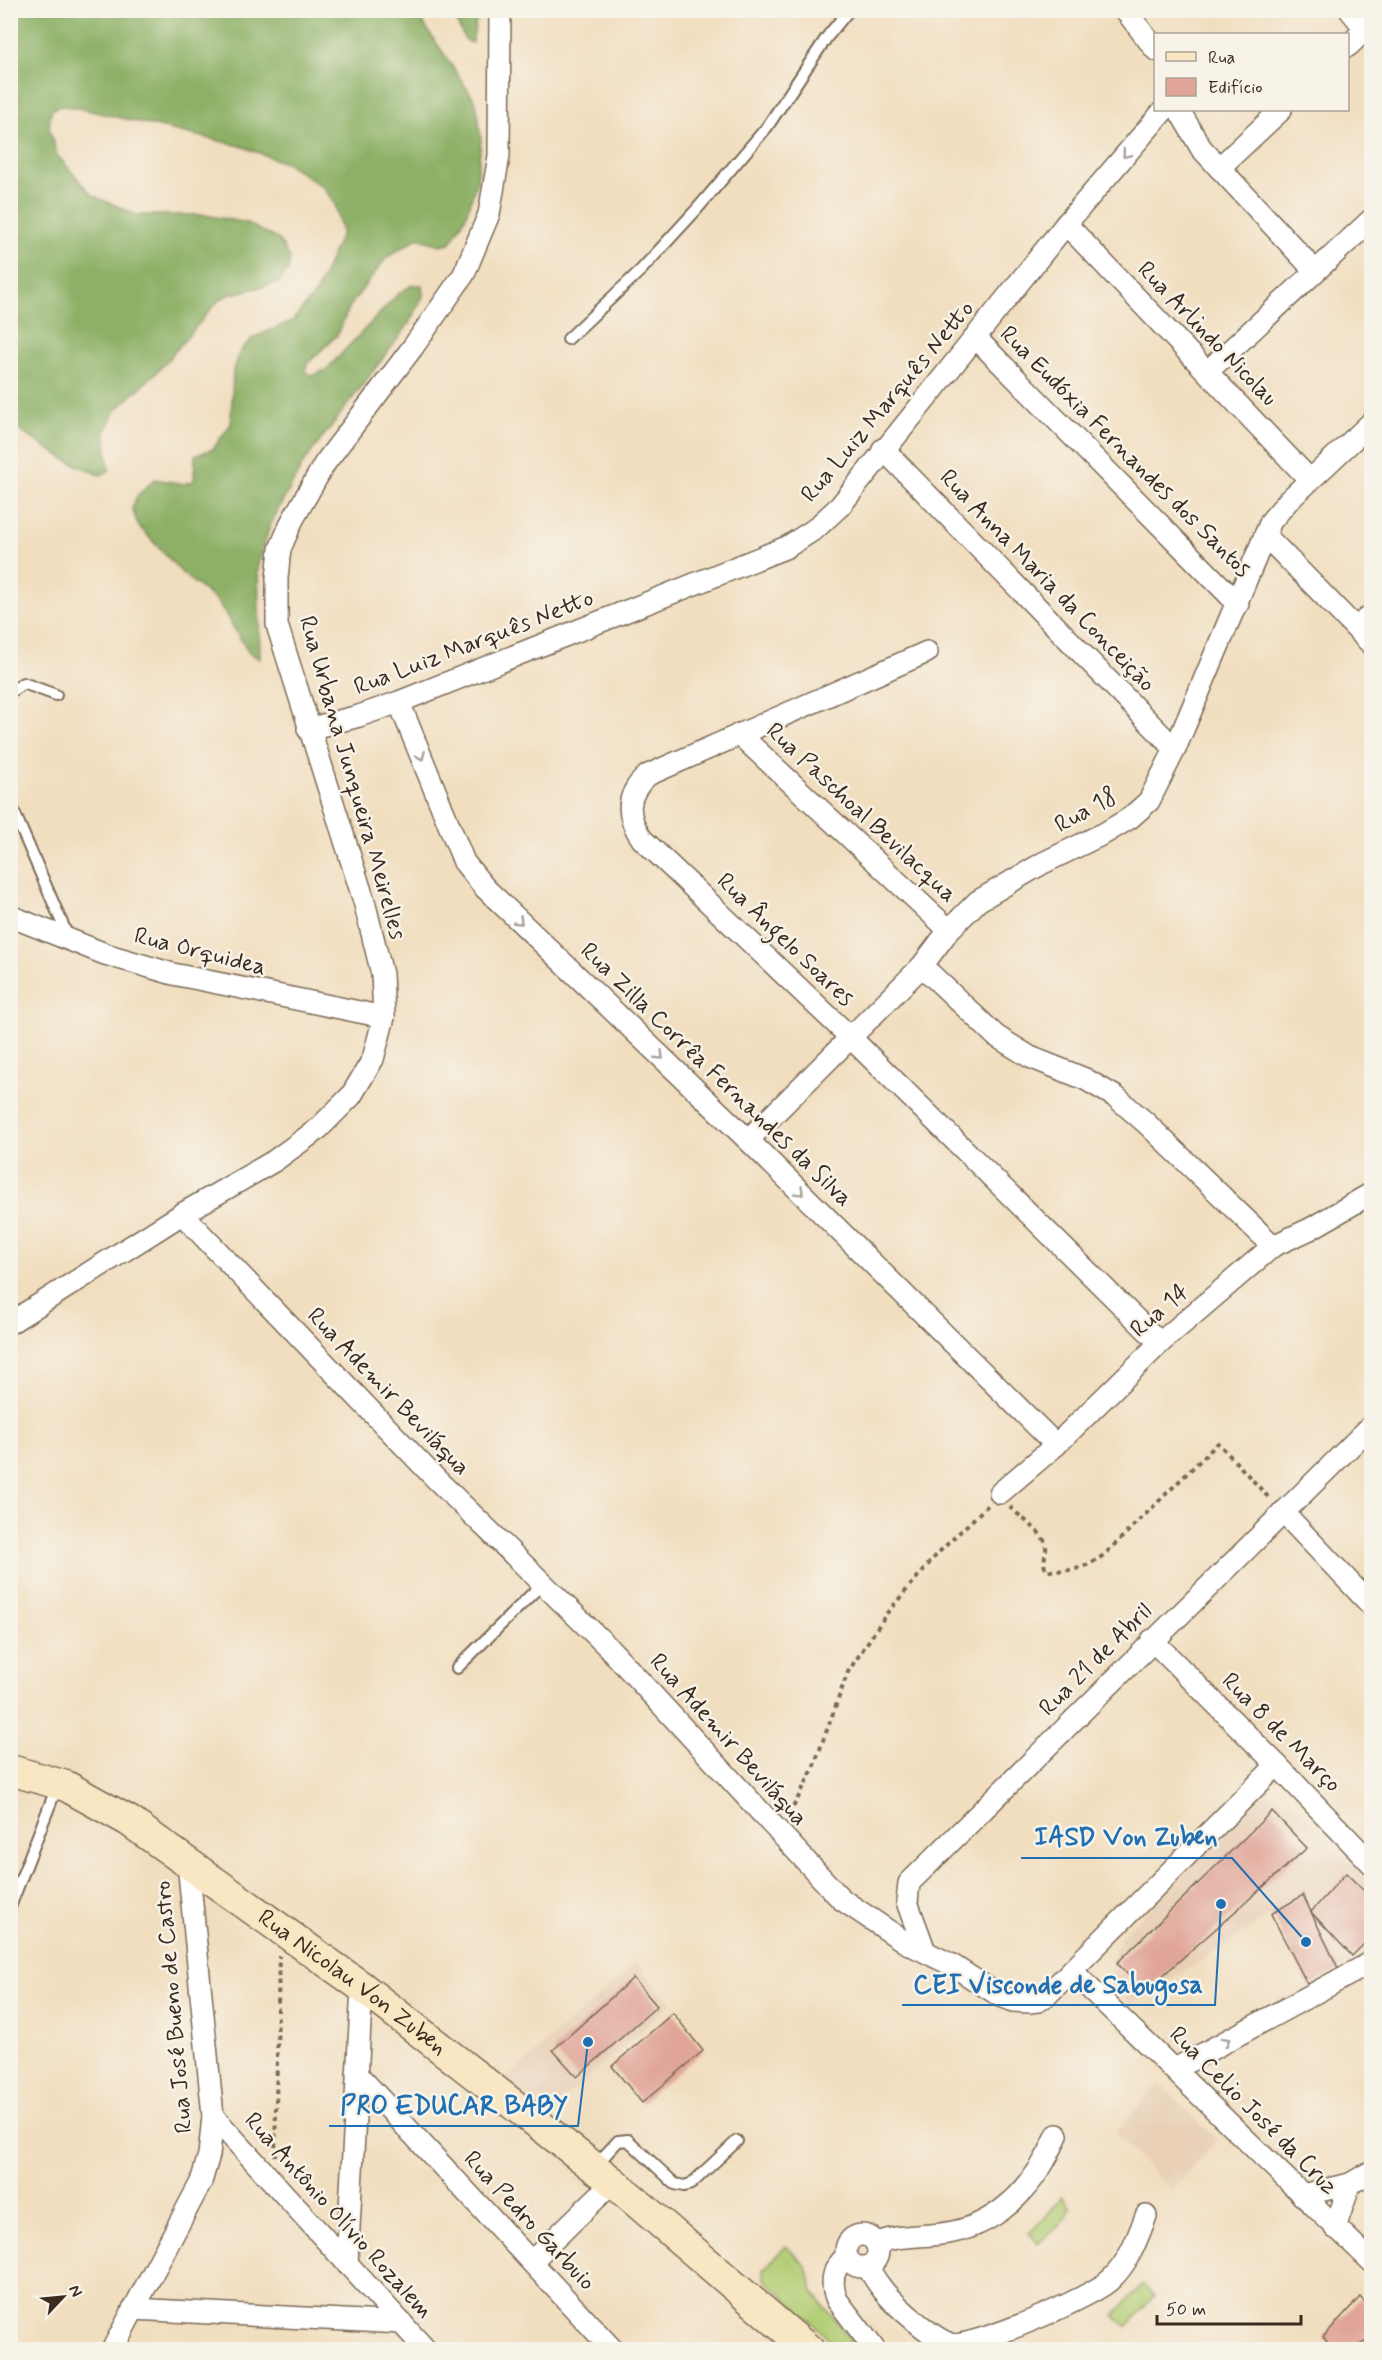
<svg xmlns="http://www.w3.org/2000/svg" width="1382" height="2360" font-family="Mynerve,sans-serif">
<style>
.built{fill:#e8cfb6}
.green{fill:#b2cd74;stroke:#767c49;stroke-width:1.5}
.forest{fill:#8db066;stroke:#646d42;stroke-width:1.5}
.building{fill:#e0a598}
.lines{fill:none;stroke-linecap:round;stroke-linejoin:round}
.lane-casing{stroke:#7b6956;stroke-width:14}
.street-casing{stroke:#7b6956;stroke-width:24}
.secondary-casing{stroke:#7b6956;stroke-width:33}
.path{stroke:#7b6956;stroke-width:4;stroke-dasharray:4.5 4.5;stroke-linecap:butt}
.lane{stroke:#fff;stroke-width:10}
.street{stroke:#fff;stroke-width:21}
.secondary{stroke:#f9e7c3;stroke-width:30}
.oneway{stroke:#a79f9a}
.labels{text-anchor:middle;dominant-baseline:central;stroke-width:5;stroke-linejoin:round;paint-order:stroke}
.street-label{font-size:24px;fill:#3b2a1e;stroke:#f7f3e8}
.leader{fill:none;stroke:#1f6fb2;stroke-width:2}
.callout-dot{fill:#1f6fb2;stroke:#f7f3e8;stroke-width:2}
.callout-label{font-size:26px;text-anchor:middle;font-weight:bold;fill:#1f6fb2;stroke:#f7f3e8;stroke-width:5;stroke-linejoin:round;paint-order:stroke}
</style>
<rect width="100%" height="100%" fill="#f7f3e8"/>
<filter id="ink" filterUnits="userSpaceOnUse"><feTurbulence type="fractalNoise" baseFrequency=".0167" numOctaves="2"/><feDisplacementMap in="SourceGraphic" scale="12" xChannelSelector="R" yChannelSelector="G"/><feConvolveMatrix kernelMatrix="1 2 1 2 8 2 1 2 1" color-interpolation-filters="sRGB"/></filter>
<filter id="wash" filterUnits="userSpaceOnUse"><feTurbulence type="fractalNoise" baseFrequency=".008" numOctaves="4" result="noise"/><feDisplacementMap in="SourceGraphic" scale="24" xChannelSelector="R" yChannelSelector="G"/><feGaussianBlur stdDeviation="1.35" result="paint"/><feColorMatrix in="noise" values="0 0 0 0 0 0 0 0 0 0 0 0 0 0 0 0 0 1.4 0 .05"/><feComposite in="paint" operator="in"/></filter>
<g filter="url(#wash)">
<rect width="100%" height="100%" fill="#f1debf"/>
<g class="built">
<path d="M1265,1793L1277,1795L1298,1808L1371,1885V1950L1339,1970L1303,1895L1130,2005L1112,1986V1959L1120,1938Z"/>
<path d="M636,1963L671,2003L546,2115L504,2081Z"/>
<path d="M1159,2083L1217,2140L1171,2191L1115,2133Z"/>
</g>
<g class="green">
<path d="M1062,2197L1071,2208C1061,2227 1054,2230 1038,2243L1029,2233L1043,2220Z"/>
<path d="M786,2246L807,2267L813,2292L858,2349H838L809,2319L764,2279L763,2270Z"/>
<path d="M1143,2284L1154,2296L1127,2327L1114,2315Z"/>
</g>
<g class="forest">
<path d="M10,11H415L476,102L481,139L477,180L466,216L451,242L441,245L417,238L386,258L350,306L337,335L307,364L305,371L311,376L326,370L398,294L412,285H422L423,296L408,325L304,462L270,525L258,565L260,659L249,653L218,602L183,574L138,525L132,508L137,496L155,479L184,484L194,481L195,455L213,449L231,424L233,371L241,350L253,338L292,321L316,293L342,232L335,204L324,188L290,165L241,146L74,107L60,106L51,110L49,128L57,155L92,195L137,215H205L247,223L279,240L290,258L288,271L277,283L228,295L219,300L159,370L117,409L105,432L109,471L100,475L66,460L11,425Z"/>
<path d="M451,11H478L472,43L466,41Z"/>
</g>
<g id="blocks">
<g class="building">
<path d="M1272,1811L1307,1848L1144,1992L1117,1963Z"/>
<path d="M1346,1873L1372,1899V1936L1352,1956L1311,1912L1339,1970L1309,1987L1271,1914L1303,1895L1311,1912Z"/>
<path d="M633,1978L657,2006L577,2077L553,2050Z"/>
<path d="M673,2013L703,2051L642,2103L612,2066Z"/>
<path d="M1360,2297L1372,2311V2339L1349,2350H1334L1323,2337Z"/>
</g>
</g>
</g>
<g filter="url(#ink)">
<use href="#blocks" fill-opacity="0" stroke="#7b6956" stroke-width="1.5"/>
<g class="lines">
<defs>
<g id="lane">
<path d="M568,339L641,270L697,209L767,127L827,37L849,10"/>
<path d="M10,693L23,683L56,695"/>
<path d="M10,798L14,812L69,939"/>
<path d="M457,1668L543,1583"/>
<path d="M10,1907L58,1784"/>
<path d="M596,2165L618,2141L628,2140L675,2184L684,2186L691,2184L737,2141"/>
</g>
<g id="street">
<path d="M1125,10L1156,50"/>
<path d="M1350,10L1372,37"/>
<path d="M1348,46L1365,30"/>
<path d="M1179,110L1201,148L1315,271"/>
<path d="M1219,168L1281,110"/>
<path d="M1066,224L1310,480"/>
<path d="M975,337L1238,604"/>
<path d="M1208,371L1372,219"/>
<path d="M883,449L1175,749"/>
<path d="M1265,535L1372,645"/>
<path d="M1356,628L1372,614"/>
<path d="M927,652L648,775C625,795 626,816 642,839L850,1037L1160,1343"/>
<path d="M399,702L464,862L485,888L748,1140L1056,1445"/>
<path d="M308,729L359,716L399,702L787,547L815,529L840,506L1066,224L1164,110"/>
<path d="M739,734L949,930"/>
<path d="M10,916L105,954L173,974L384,1017"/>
<path d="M922,966L996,1036L1030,1057L1085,1079L1116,1097L1146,1123L1273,1246"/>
<path d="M748,1140L922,966L949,930L978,901L1043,863L1105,833L1130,818L1149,801L1175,749L1271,521L1288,501L1372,422"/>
<path d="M182,1214L436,1479L610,1649L841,1899L905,1942L952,1965L1000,1996L1013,2001L1029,2002L1038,2001L1046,1996L1277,1765"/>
<path d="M10,1323L182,1214L274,1161L318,1129L351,1096L373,1059L384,1017L382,974L364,901L277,625V578L280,549L292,521L325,463L413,347L464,274L489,214L499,156L500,10"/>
<path d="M1000,1493L1056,1445L1160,1343L1273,1246L1310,1229L1372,1193"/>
<path d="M1283,1512L1372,1606"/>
<path d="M1152,1640L1277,1765L1372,1864"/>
<path d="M925,1951L907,1902L909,1883L1372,1425"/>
<path d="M1072,1971L1372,2262"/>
<path d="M1175,2069L1372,1962"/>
<path d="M357,2074L613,2350"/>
<path d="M213,2116L426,2350"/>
<path d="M1302,2195L1350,2184L1372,2171"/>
<path d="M1335,2228L1350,2184"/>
<circle cx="862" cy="2251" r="16"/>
<path d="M876,2244C901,2233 927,2238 953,2232C1003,2222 1039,2180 1057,2135"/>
<path d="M846,2257C832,2268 830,2283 837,2300L875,2350"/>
<path d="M532,2261L613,2182"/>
<path d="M347,2264L362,1987"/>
<path d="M867,2267C872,2273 875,2280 880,2286C892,2303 931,2337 950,2344C971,2350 1094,2296 1110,2280C1129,2263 1137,2239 1146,2216"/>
<path d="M133,2309L402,2323"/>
<path d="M112,2350L201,2182L209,2155L213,2116L188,1863"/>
</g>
<g id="secondary">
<path id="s1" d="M10,1770L66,1786L129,1821L362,1987L613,2182L809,2350"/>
</g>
</defs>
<use href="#lane" class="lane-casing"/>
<use href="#street" class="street-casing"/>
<use href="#secondary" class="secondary-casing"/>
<g class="path">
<path d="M1010,1507C1020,1517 1039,1529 1045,1542C1049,1553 1040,1562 1047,1571C1075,1570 1080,1571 1104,1555L1218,1443L1271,1500"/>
<path d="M789,1815L812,1771L848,1672L887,1613L938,1553L988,1505"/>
<path d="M275,2156L279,1956"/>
</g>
<use href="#lane" class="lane"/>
<use href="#street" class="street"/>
<use href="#secondary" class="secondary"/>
</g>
<defs><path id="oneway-chevron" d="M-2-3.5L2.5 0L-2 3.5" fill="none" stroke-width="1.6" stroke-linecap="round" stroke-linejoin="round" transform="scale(1.5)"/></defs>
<g class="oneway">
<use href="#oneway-chevron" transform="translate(1126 154) rotate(130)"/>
<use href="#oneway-chevron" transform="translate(421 756) rotate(68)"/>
<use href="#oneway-chevron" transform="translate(519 921) rotate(44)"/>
<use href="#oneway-chevron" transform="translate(660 1056) rotate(44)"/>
<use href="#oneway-chevron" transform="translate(800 1192) rotate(45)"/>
<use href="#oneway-chevron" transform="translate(1226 2041) rotate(-29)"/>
</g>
</g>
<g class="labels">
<g class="street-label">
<text transform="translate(1207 334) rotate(46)">Rua Arlindo Nicolau</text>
<text transform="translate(888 402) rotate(-50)">Rua Luiz Marquês Netto</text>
<text transform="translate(1125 452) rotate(45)">Rua Eudóxia Fernandes dos Santos</text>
<text transform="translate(1047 581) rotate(46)">Rua Anna Maria da Conceição</text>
<text transform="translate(474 643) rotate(-21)">Rua Luiz Marquês Netto</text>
<text transform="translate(352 778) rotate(74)">Rua Urbana Junqueira Meirelles</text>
<text transform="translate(1086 811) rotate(-29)">Rua 18</text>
<text transform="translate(861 813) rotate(43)">Rua Paschoal Bevilacqua</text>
<text transform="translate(785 940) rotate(44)">Rua Ângelo Soares</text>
<text transform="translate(200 952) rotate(14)">Rua Orquidea</text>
<text transform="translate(716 1075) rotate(44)">Rua Zilla Corrêa Fernandes da Silva</text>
<text transform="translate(1160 1311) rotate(-41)">Rua 14</text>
<text transform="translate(388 1392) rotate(46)">Rua Ademir Beviláqua</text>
<text transform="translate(1096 1660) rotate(-45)">Rua 21 de Abril</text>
<text transform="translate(1281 1733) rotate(45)">Rua 8 de Março</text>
<text transform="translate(728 1740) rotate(48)">Rua Ademir Beviláqua</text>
<text stroke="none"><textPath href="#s1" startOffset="406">Rua Nicolau Von Zuben</textPath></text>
<text transform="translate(174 2007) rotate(-95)">Rua José Bueno de Castro</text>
<text transform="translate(1253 2111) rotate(45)">Rua Celio José da Cruz</text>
<text transform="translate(338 2216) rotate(48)">Rua Antônio Olívio Rozalem</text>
<text transform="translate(529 2221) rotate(47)">Rua Pedro Garbuio</text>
</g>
</g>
<path class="leader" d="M1306 1942L1232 1858H1021M1221 1904L1215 2005H902M588 2042L578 2126H329"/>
<g class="callout-dot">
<circle cx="1306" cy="1942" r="6"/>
<circle cx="1221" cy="1904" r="6"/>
<circle cx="588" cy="2042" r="6"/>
</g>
<g class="callout-label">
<text x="1126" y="1845">IASD Von Zuben</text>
<text x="1058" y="1993">CEI Visconde de Sabugosa</text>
<text x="454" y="2114">PRO EDUCAR BABY</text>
</g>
<rect width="1382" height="2360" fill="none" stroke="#f7f3e8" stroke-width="36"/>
<rect x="1154" y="33" width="195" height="78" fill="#f7f3e8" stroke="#aca397" stroke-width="1.5"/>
<rect x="1166" y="52" width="30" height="9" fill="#f9e7c3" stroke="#aca397" stroke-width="1.5"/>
<text x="1208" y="63" font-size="18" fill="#3b2a1e">Rua</text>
<rect x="1166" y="78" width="30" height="18" fill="#e0a598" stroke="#aca397" stroke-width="1.5"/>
<text x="1208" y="93" font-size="18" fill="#3b2a1e">Edifício</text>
<g transform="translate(63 2297) rotate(64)" stroke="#f7f3e8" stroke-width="4.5" paint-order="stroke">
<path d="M0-4.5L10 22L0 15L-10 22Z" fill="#3b2a1e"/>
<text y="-9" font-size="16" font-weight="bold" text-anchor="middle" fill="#3b2a1e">N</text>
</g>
<path d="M1157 2315v9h144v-9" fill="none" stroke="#3b2a1e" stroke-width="3"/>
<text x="1166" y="2315" font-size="18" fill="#3b2a1e" stroke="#f7f3e8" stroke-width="4.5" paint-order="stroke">50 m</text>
</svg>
